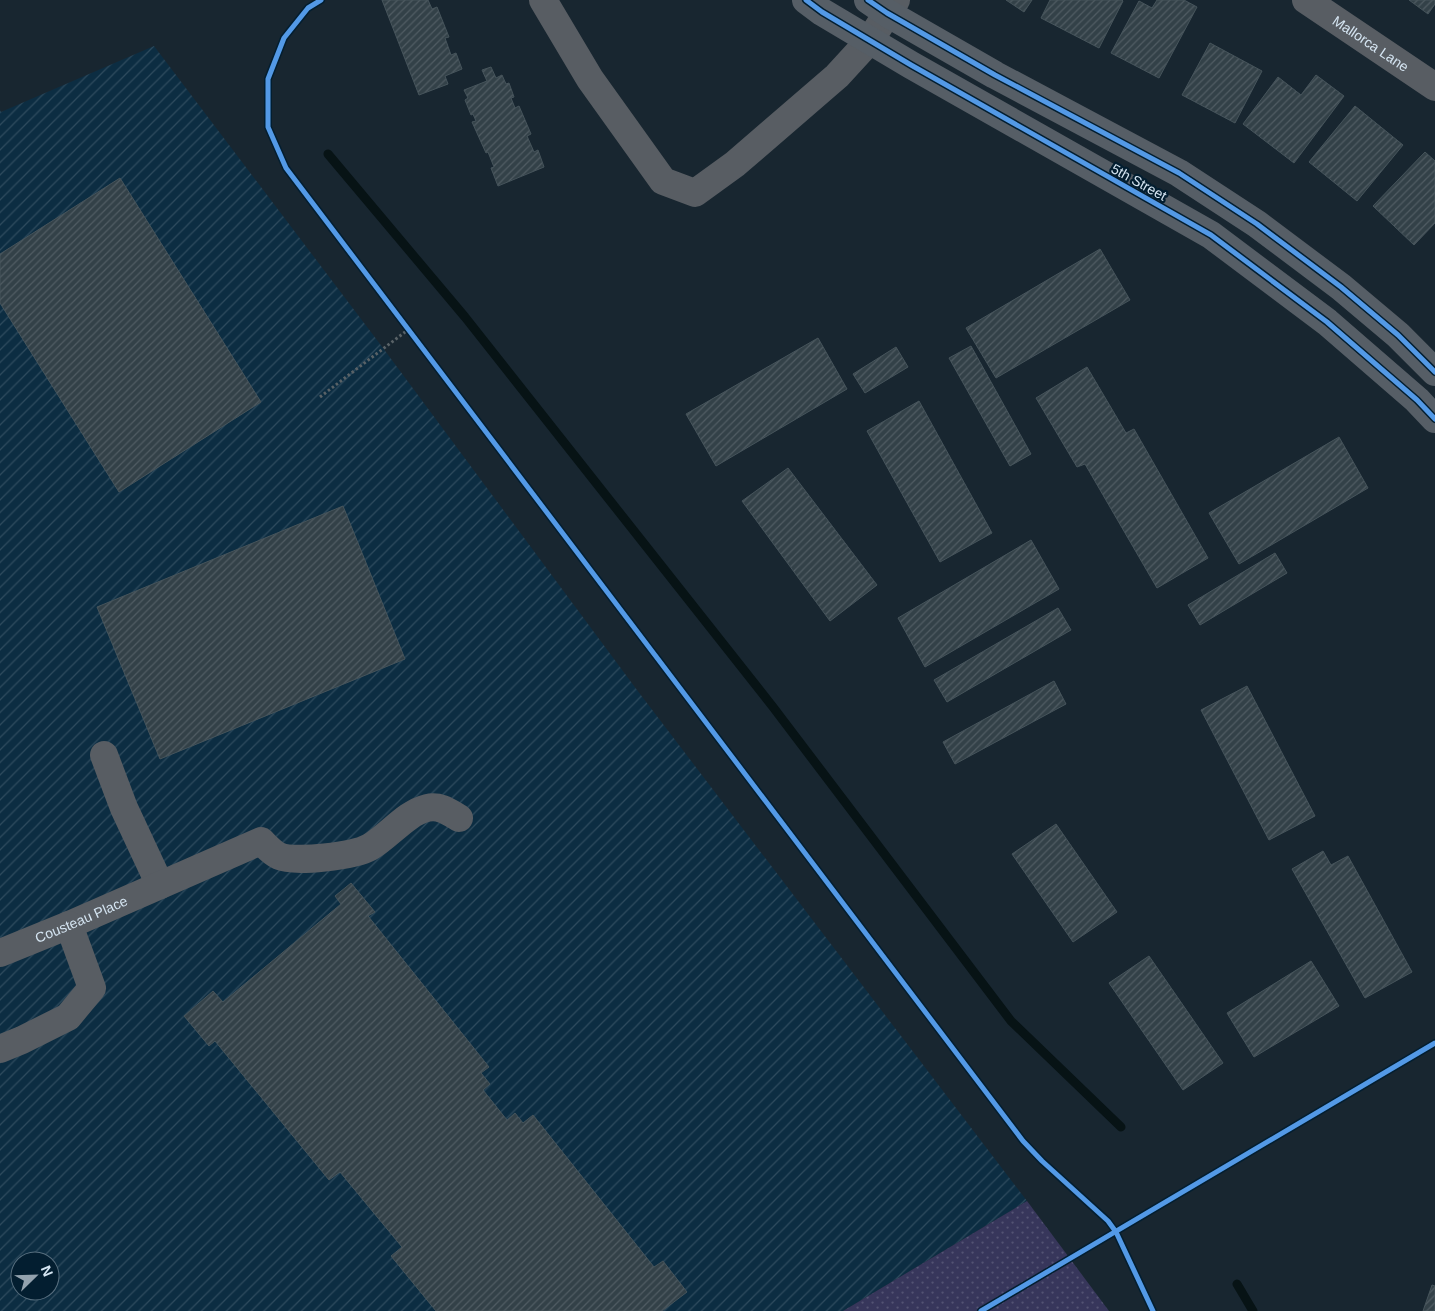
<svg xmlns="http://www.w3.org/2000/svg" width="1435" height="1311" font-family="Arial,sans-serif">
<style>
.industrial{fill:url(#industrial-furrows);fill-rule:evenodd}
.grass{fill:url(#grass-dots)}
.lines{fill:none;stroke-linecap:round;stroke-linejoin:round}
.stream{stroke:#071315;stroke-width:9}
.building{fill:url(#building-hatch);stroke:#46545b}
.path{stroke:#596267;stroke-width:3;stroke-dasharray:2.5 2.5;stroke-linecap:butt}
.minor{stroke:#585d63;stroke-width:28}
.major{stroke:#565e66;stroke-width:28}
.cycleway-casing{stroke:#031e30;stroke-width:8}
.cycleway{stroke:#5399e6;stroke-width:5}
.labels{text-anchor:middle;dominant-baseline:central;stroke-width:4.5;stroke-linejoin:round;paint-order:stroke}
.street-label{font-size:14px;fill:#d5e5f2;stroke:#031e30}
</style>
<defs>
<pattern id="industrial-furrows" width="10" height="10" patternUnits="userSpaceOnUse" patternTransform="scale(1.25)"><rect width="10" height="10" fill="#0c2d42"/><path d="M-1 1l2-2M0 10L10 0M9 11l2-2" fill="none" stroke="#2e4b5e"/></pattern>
<pattern id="grass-dots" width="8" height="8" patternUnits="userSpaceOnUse" patternTransform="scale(1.25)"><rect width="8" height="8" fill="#37365b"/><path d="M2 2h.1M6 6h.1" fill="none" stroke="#535373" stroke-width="1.8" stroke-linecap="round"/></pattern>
<pattern id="building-hatch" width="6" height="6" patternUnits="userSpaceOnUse" patternTransform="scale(1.25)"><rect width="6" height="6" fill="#334148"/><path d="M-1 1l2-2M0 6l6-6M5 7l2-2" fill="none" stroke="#505c63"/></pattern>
</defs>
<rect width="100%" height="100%" fill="#182630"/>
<path class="industrial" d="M154,46L380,344L637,690L1027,1201L843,1311H0V110L1,112ZM20,1261H50V1291H20Z"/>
<path class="grass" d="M1027,1201L1109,1311H843Z"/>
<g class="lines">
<g class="stream">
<path d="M328,154L465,317L773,707L1011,1021L1121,1127"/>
<path d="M1237,1284L1253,1311"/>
</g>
</g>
<g class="building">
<path d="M382,0H428L432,9L437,7L449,37L445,38L451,55L456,53L462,69L445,76L448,84L419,95Z"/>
<path d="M1006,0H1032L1024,12Z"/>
<path d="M1050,0H1122L1123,1L1099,48L1041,18Z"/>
<path d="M1157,0H1184L1197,7L1159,78L1111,53L1139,1L1152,8Z"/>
<path d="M1409,0H1435V4L1428,14Z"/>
<path d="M1210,43L1262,71L1235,123L1182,95Z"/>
<path d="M491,67L496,78L502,75L506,84L509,83L514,97L511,98L515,108L519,106L531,134L527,136L534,152L538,150L544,167L498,186L491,168L494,167L488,152L486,153L472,122L476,121L473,114L471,115L465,100L468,98L464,90L487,81L482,70Z"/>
<path d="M1316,75L1344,96L1294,163L1243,124L1278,77L1301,95Z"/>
<path d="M1355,106L1403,145L1357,201L1309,162Z"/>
<path d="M1425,152L1435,161V223L1414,245L1373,206Z"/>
<path d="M120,178L261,402L119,492L0,303V254Z"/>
<path d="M1100,249L1130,300L996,378L966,328Z"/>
<path d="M818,338L847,389L716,466L686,414Z"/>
<path d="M971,346L1031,454L1010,466L949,358Z"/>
<path d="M896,347L908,367L865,393L853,374Z"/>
<path d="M1087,367L1126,433L1134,429L1208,558L1157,588L1085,464L1077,467L1036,398Z"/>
<path d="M919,401L992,533L940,562L867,431Z"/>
<path d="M1339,437L1368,488L1239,564L1209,513Z"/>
<path d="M788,468L877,585L830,621L742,501Z"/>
<path d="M343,506L405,659L160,759L97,607Z"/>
<path d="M1031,540L1059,589L925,667L898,618Z"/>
<path d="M1275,553L1287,573L1200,625L1188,605Z"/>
<path d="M1058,608L1071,630L947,702L934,680Z"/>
<path d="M1054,681L1066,704L955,764L943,742Z"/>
<path d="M1247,686L1315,816L1269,840L1201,710Z"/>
<path d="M1056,824L1117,912L1073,942L1012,854Z"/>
<path d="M1323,851L1331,865L1348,856L1412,972L1365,998L1292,869Z"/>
<path d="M351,883L375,912L368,916L489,1067L481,1073L490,1084L483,1090L507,1120L515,1113L523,1123L533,1115L654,1267L663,1261L687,1292L662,1311H436L391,1256L402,1247L340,1172L329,1180L215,1041L209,1046L184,1016L213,991L223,1002L341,904L335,896Z"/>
<path d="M1149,956L1223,1063L1183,1090L1109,983Z"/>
<path d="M1311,961L1339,1006L1254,1057L1227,1013Z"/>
<path d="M1432,1285L1435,1286V1311H1423Z"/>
</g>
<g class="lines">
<path class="path" d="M320,397L409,329"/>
<g class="minor">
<path d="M543,0L590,79L663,181L695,193L735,164L837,76L870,40L896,0"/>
<path id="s1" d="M1306,0L1435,87"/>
<path d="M104,755L124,808L160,885"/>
<path id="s2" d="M0,953L69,925L261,841C266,846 272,853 279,856C295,863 354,856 370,847C388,837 406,813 427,808C440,805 449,812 459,818"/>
<path d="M0,1049L22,1040L68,1017L92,988L69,925"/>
</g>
<g class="major">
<path d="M806,0L822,12L911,65L1211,235L1327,322L1417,400L1435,419"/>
<path d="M868,0L887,13L995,75L1179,173L1257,224L1341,287L1398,335L1435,372"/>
</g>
<defs>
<g id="cycleway">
<path d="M321,0L308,8L284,38L268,79V127L286,168L1023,1141L1042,1161L1108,1221L1116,1232L1153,1311"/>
<path d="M806,0L822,12L911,65L1211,235L1327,322L1417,400L1435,419"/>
<path d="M868,0L887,13L995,75L1179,173L1257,224L1341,287L1398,335L1435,372"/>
<path d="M981,1311L1435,1043"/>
</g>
</defs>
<use href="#cycleway" class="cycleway-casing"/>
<use href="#cycleway" class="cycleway"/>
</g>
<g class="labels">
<g class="street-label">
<text stroke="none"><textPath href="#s1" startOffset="78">Mallorca Lane</textPath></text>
<text transform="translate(1139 182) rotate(29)">5th Street</text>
<text stroke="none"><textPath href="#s2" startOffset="88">Cousteau Place</textPath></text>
</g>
</g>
<g transform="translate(35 1276) rotate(67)"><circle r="24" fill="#031e30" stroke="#576e7e"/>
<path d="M0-4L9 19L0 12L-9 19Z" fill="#93a2ae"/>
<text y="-8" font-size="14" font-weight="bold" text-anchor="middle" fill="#d5e5f2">N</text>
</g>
</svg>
